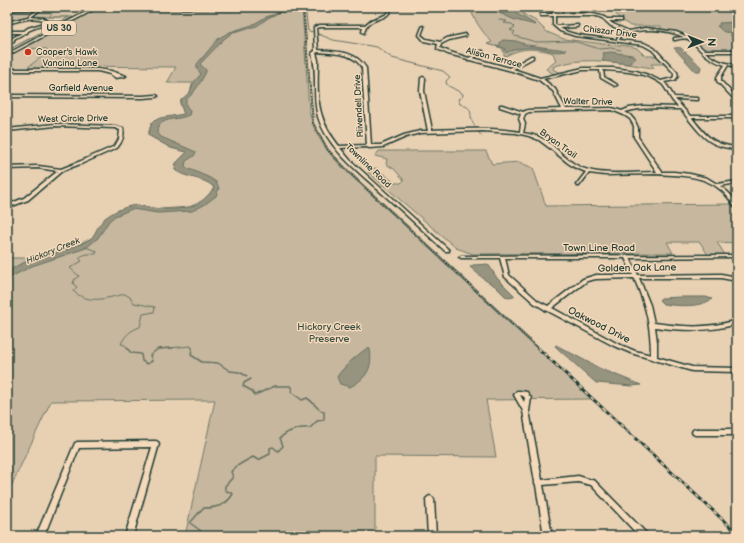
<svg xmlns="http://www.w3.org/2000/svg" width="744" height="543" font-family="'Balsamiq Sans',sans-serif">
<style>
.built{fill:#d6c3a8}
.green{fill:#c6b79e;stroke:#727a69}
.water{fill:#96937f;stroke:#667161}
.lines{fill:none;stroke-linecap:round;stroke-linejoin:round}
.stream-far1{stroke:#667161;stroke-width:1}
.stream{stroke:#667161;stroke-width:1.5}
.minor-casing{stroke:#1f3d34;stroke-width:3}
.major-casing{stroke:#1f3d34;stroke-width:3}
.minor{fill:#f5d9bb;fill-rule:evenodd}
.major{fill:#f5d9bb;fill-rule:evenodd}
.rail-far1-casing{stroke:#1f3d34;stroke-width:2}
.rail-casing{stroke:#1f3d34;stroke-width:3}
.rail-far1{stroke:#f5d9bb;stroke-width:1;stroke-dasharray:1.5;stroke-linecap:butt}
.rail{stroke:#f5d9bb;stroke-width:1.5;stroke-dasharray:4;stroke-linecap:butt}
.poi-dot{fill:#c8321e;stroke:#f5d9bb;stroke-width:1.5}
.labels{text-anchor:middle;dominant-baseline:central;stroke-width:3;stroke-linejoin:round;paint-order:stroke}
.shield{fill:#f5d9bb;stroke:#5f6c5c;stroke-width:1}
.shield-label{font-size:9px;font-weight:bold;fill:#1f3d34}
.far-street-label{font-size:9px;fill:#1f3d34;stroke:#f5d9bb}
.far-poi-label{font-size:9px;fill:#1f3d34;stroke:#f5d9bb;text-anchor:start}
.far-water-label{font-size:9px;font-style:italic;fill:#374e43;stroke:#f5d9bb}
.street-label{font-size:10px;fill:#1f3d34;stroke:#f5d9bb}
.park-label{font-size:10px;fill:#384f44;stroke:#f5d9bb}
</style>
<rect width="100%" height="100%" fill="#e8d0b3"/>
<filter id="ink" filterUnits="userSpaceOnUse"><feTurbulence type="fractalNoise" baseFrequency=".025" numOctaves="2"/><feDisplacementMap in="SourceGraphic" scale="8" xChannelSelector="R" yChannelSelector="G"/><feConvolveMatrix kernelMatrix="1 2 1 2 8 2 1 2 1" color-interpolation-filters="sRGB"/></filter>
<g filter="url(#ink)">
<g class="built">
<path d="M46,10H78L70,17H38Z"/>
<path d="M79,46L58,70L7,69V58L28,47Z"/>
</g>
<g class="green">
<path d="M216,7H302L309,110C314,135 327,152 345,170L591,399L486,400L496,457L375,456V536H185L215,400L51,401L7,495V258H37L68,249L92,238L105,218L115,212L132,206L161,209L190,207L204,200L214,188C207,176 186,178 175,170L176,163L187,154V152L171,148L148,135L152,122L156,120L184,114L180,103L190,92L193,83H167L176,67L61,66L58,70H24L30,69L28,67L45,54V52L47,49L24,48L95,10Z"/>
<path d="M470,8H527V9L523,13V14L536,21L547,32L564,39L605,44L629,46L637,48L645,56H658L666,64H651L654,68H652C621,63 583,55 553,67L554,70L562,73L555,75L546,69L556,61L553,53C536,48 522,47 506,56H504V53L502,48L487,44L492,42C483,33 474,20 470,8Z"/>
<path d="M611,8H737V33L730,35L737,40V50H704C690,38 677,34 660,30L661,26H630L619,18Z"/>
<path d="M42,9H56L49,17H73L10,49L69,17H32Z"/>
<path d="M17,10H37L29,17L7,22V13Z"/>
<path d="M379,151H486L492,164L519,162L533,168L546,206L732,204L737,211V243L717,242L725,255H708L700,242H667L673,253L473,254L456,248L368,172L371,169L376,168L395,183H401L404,180L394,169L386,164L387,159L375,156Z"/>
</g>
<g class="water">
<path d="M296,7H306L278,13L268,18L257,26L233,32L224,39L200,64L206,70V72C200,83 196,91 186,100V105L190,111L189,115C177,121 159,116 157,132L161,137L196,152L194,156L186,161L185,167L210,178L216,182L219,188L216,196L204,205L192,211L158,213L132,209L115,216L109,221L98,238L86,248L32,266L7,279V272C31,254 64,255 90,239C95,236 96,229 100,224C106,215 120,208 131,206C138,204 145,207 152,208C171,210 194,211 207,196C210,193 213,192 214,187C203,177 187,179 175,170L176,163L187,152L171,148L148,135L152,122L160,118L184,114L180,103L181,100L190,92L193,83L201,74L197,69V64L219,38L230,32L252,25L266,17Z"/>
<path d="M510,12L516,13L536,25L515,20L499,13Z"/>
<path d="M737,22V30H735L736,33L724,32L717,26L720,25L719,23Z"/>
<path d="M503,40L516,41L527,45L566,50C556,55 546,48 535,48C524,47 515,49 506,53L504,48L496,46L500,45V42Z"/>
<path d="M674,48C676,48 679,47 681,48C683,50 700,65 701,67L700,71H695Z"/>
<path d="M611,52L632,55L636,58L629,64L602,61L604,55L603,53Z"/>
<path d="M488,264L497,278L514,295V297L509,298L506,297L495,286L485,280L470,267L473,265Z"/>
<path d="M680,297H706L712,299C699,308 678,306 663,304L659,300L661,298Z"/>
<path d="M556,345L599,368L641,385L632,386L596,383L557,348L555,346Z"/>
<path d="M368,348L370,349C373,368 367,378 350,387L340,384L337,377C341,369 360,352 368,348Z"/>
</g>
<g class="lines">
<g class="stream-far1">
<path d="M305,7L308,31L314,32"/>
<path d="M499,20L507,21L504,23L512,24L515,27L510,30L515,32L513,34L514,35"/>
<path d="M316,33L333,40L377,47L392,58L443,71L450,77L446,81L447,85L463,94V96L458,99L460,104C474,109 469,110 472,121C473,124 476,127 477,130"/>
<path d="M515,36L536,42L573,41L600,49L611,48L621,50"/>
<path d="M478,132L482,136"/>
<path d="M85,247L97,251L96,254C90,254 84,253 79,258L82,261L70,268L79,276L74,280L73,284L77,287L73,291C89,305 106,298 125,294L131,298L134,303L155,307L154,312L143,314L140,327C131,330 125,335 121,344L125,345L128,349"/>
<path d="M158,349L191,346L192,349"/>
</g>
<g class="stream">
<path d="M127,348L131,353L141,354L142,361L147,364L152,361L150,355L158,349L173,348"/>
<path d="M192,348L191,355L202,362L218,363L230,371L239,372L247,376"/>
<path d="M201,536V531L190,523L203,508C216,508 226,506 233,494L225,490V486L233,477L231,472C234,467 247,460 253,457L258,460L270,454V448L273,447L278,451L283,446L280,438C287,431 300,427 310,428L317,421L324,420V412C316,409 314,402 307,398L302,400L291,392L292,389L290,386H275L255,395L252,391L243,386L244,383L251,379"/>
</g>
<defs>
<g id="minor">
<path d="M130,7H210L209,8L41,9L31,17L44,18L48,21C43,27 35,27 28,31L27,33H25L14,39V42L7,43V41L12,40V38L22,33H7V31H24L28,28L41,24L45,21C34,15 19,21 7,24V22L28,17L38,9L7,10V8Z"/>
<path d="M345,7H656L655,8H551L555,13V14C568,14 598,11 607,19H622V21H609L613,24L629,31L645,28L655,29L676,32L691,38L704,50H737V52H705C715,61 725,63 737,65V67L728,65L721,77V81L737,98V101H736L717,81V77L725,65C715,62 707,57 700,50C697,47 693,41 688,39C685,38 679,39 675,40H674V38L684,37C665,29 641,27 621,36L619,40L644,43L654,48L677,72L678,76L675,80L664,82L668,87L674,97L698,98V100H697L675,99L690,116H737V118H692C706,136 713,145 737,147V149C704,147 700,131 680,109C662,109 643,106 625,112L630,115L635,121L638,128V137L662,172H674L690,174L707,178L717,184L737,181V183L720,186C727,191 737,199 737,207H735C731,201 727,195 721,190C702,174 678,176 656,174L605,175L589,173L579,186H577L576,185L586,172L574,167L568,163L551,149L539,140L529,136L516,133L482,131L420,133L406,137L383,147L369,148L367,147L340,148L350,160L449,250V251H445C425,232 405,214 384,195C360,173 328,149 318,117C312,96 318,74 312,53L315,51L314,27L320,25H365L371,20L385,15L388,12L390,8H346ZM392,8H548L553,13V14H541L540,15L541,16H553V25L560,31L575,36L643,45L652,50L674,73V76L673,78L661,81L648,75L636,71L613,68H583L540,78L513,69L533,58V56H531L510,68L473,58L483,53V51H481L469,58L450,52L440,48L441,44L449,40L466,36V34L447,38L440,42L426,39L421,35L424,27L423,26L422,27L419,35L424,41L438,44L437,49L448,54L468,59V60H470L512,71L539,80L553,91L562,109L528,110L523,112L502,105H500V107L521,114L519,119L521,124L520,132C491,127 461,129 432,130L424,91L425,78L423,77L421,78L420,91L428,131H420L404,135L381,145H371L366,68C355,50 337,52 318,50L316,28L320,27H363L362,32L364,33C365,29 366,26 369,24C377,17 388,20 392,8ZM555,16H596L602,18L611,26L626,31L619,34L617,40C600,37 573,37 560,28L577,27L578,26V25L558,26L555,25ZM318,52C334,54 353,52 362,68L367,145L339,146C332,137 325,127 322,116C316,98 318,78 318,60L316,53ZM583,70H600L601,78L615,86L617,85L616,84L604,77L603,70C623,71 646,72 662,84C665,87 667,91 669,95C671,99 674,103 678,107L643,106L629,108L622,111L612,108L566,109L555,89L543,79ZM612,110L624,115L630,119L634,126V137L657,172C634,172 598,177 578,166C564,159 555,145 541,138C536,135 529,134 523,133L525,124L523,119L525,114L529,112Z"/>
<path d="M7,69H98L111,71L126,76L116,78L110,74L98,71H7Z"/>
<path d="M7,95L143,96L156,95L158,96L156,97L143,98L7,97Z"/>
<path d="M55,124L115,126L123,128C125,136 122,142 117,148L83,163L62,171L28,200L7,208V205L24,198L58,171L38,168L7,169V167L38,166L61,169L81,161L115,146L119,139L120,130L115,128L55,126L7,131V129Z"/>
<path d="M737,255V257L630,258L638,275L721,274L737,277V281L721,278H639L650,305L654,323C685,327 707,329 737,320V324C710,332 683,331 655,327L657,342V357L692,367L737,368V372L692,371L631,353L614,346L548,311L545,310L544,309L534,303L505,277L500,258H461L459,257L461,256ZM505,258H625L633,275H596L583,279L548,306L538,301L509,275ZM634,278C646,305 651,326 651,355L635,351L618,344L552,308L587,281L596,279Z"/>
<path d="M517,391H519L527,392L531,398L529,411L542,480L578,476L595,481L647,534L648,536H639L591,485L578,482L543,485L552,536H544L536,485L535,483V482L523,411L514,395ZM520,395L523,396L525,398L524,402Z"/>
<path d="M695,429H737V435H695L693,434L692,432L693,430Z"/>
<path d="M156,441L158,442L159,444L133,536H125L152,447L79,448L44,536H36L75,443L77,442Z"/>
<path d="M430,496L432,497L434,499L436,536H428L426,499L428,497Z"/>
</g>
<path id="major" d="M95,7H99L7,56V54Z"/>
</defs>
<use href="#minor" class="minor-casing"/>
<use href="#major" class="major-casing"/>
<use href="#minor" class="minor"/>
<use href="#major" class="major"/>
<defs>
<path id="rail-far1" d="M303,7L313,123L328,150L354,177L539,349"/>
<path id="rail" d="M538,348L737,533"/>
</defs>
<use href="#rail-far1" class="rail-far1-casing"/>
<use href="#rail" class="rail-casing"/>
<use href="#rail-far1" class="rail-far1"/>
<use href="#rail" class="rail"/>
</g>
</g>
<circle class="poi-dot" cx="28" cy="52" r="4"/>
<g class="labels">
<rect class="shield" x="42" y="21" width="34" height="14" rx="3"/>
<g class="shield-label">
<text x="59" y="28">US 30</text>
</g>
<g class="far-street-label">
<text transform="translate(610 32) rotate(7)">Chiszar Drive</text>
<text transform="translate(494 58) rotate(15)">Alison Terrace</text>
<text x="70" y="63">Vancina Lane</text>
<text x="81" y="88">Garfield Avenue</text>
<text transform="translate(588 102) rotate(1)">Walter Drive</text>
<text transform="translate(359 106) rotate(-93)">Riivendell Drive</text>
<text transform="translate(73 119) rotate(-1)">West Circle Drive</text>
<text transform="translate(558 144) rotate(36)">Bryan Trail</text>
<text transform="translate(368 166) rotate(44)">Townline Road</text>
</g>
<g class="far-poi-label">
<text x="36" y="52">Cooper's Hawk</text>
</g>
<g class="far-water-label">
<text transform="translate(53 251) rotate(-22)">Hickory Creek</text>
</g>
<g class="street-label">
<text x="599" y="248">Town Line Road</text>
<text transform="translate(637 268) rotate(-1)">Golden Oak Lane</text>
<text transform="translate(599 325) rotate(27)">Oakwood Drive</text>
</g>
<g class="park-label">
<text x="329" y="327">Hickory Creek<tspan x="329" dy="12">Preserve</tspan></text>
</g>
</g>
<rect width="744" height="543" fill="none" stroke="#f5d9bb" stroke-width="24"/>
<rect x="12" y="12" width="720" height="519" fill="none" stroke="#1f3d34" stroke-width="1.5" filter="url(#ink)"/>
<g transform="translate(702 42) rotate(91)" stroke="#f5d9bb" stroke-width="3" paint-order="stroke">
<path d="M0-3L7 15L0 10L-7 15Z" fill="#1f3d34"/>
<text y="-6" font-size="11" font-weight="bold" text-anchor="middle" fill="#1f3d34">N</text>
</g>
</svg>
